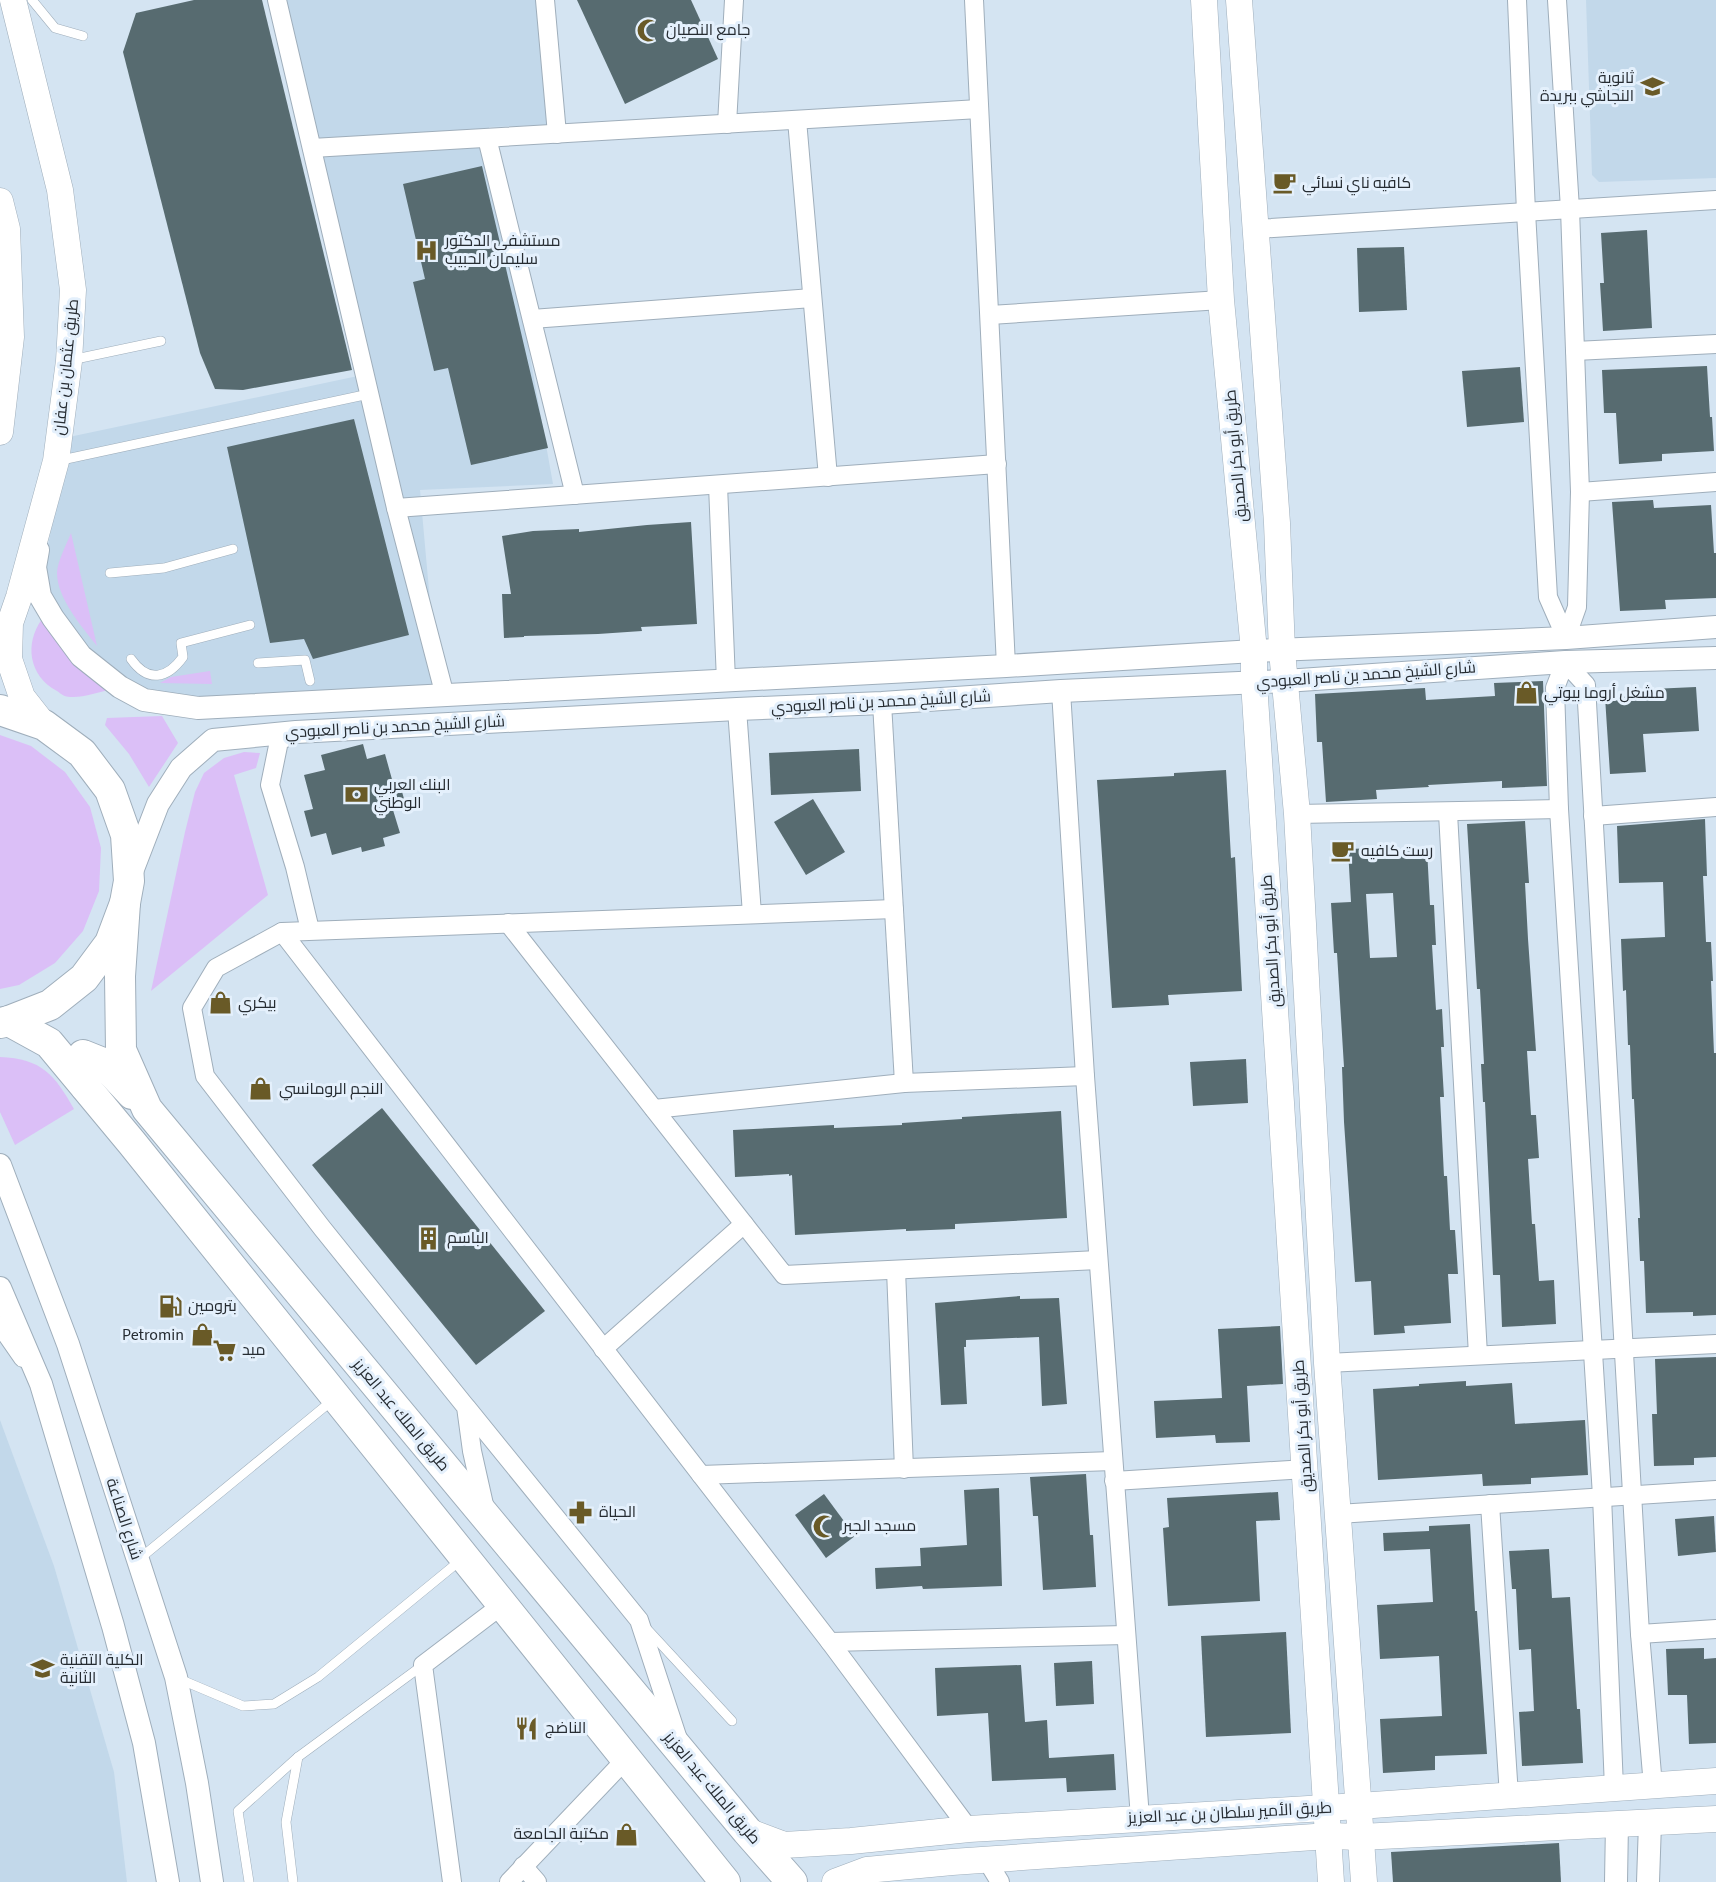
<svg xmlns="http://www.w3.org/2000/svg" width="1716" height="1882" font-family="'Source Sans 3',Cairo,sans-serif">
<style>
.built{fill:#c2d8ea}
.green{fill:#dbbff7}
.building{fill:#576b70;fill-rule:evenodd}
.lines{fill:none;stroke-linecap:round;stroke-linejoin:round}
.service-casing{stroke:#9faebb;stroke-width:10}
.minor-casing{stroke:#9faebb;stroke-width:20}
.tertiary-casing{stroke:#9faebb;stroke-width:24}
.secondary-casing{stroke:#9faebb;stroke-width:27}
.trunk-casing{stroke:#9faebb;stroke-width:32}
.service{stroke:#fff;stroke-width:9}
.minor{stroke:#fff;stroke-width:18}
.tertiary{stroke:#fff;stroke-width:22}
.secondary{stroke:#fff;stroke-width:26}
.trunk{stroke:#fff;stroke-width:30}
.labels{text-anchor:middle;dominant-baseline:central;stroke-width:6;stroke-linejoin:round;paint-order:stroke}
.poi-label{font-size:16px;fill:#262c32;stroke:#e4f0fc;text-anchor:start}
.street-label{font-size:16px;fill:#262c32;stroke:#e4f0fc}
</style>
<rect width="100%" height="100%" fill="#d4e4f2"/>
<g class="built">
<path d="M286,0H539L548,125L489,127L553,484L420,490L438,690L186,699L135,686L102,664L64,619L48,592L45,561L69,437L372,373Z"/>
<path d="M1586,0H1716V178L1599,182L1592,175Z"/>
<path d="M0,1420L54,1566L114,1772L127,1882H0Z"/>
</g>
<g class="green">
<path d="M71,533L97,646C82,627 57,598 57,573C57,562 67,543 71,533Z"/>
<path d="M42,619L112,689C99,692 83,698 70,697C65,697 61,694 57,691C29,676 24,644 42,619Z"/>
<path d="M210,671L212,684L160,683L171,677Z"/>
<path d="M162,716L178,743L149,787L129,754L105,725L107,718Z"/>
<path d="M0,735L31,746L65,772L90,807L101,848L99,891L83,931L55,963L19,985L0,989Z"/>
<path d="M244,752L260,753L256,768L234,775L268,895L151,991L185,832L195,792L204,773L224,758Z"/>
<path d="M0,1057C42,1059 54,1074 74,1109L15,1145L0,1112Z"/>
</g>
<g class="building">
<path d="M194,0H262L352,370L243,390L215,389L200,353L123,52L136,13Z"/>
<path d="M577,0H691L718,59L625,104Z"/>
<path d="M482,166L548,448L471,465L448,368L434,371L413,282L425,279L403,184Z"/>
<path d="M1647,230L1652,328L1603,331L1600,283H1604L1601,233Z"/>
<path d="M1404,247L1407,310L1359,312L1357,248Z"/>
<path d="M1707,366L1710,417H1712L1714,451L1662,454V461L1619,464L1616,413H1604L1602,370Z"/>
<path d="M1520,367L1524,422L1467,427L1462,371Z"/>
<path d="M354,419L409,635L313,659L304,639L270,643L227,447Z"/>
<path d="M1653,500L1654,508L1711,505L1714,553H1716V598L1665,600L1666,609L1620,611L1612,502Z"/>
<path d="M691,522L697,624L641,627L642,631L598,634L524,636V637L504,638L502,594H511L502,536L533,531L579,529V532L647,525Z"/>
<path d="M1543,681L1547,786L1502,788V781L1428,785L1429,787L1376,790L1377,799L1326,802L1322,742H1317L1315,694L1425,688L1426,700L1495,696L1494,683Z"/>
<path d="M1696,687L1699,731L1643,734L1646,772L1610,774L1605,697L1653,694L1652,689Z"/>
<path d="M363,744L367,759L385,754L393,783L399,781L406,806L393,810L400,833L383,838L385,846L362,852L361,847L332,855L326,833L311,837L304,811L313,809L304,775L325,770L321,755Z"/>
<path d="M859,749L861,791L771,795L769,753Z"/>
<path d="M1226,770L1231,858L1235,857L1242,991L1168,995L1169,1005L1112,1008L1097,780L1174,776V773Z"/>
<path d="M813,799L845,852L806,875L774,822Z"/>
<path d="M1705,819L1707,876H1703L1706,942H1711L1713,981H1711L1714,1053H1716V1315L1693,1316V1312L1646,1313L1644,1261H1640L1638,1218H1640L1634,1099H1632L1630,1045H1628L1626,990L1623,991L1621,939L1665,937L1663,882L1619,883L1617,826Z"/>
<path d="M1525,821L1529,883H1525L1528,939L1536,1051H1527L1531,1115H1536L1539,1158L1528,1159L1532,1224H1535L1539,1281L1554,1280L1556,1324L1502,1327L1500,1275H1493L1485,1102H1483L1481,1064H1484L1480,989H1477L1467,824Z"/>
<path d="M1377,848V851L1427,849L1430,905H1434L1436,945H1432L1436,1010L1442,1009L1444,1047H1441L1444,1097H1440L1444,1176H1447L1450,1230H1455L1458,1274H1448L1451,1323L1404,1326L1405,1333L1374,1335L1371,1281L1355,1282L1344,1122L1342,1067H1344L1337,953H1334L1331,903L1351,902L1348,849ZM1393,893L1397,957L1370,958L1366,894Z"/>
<path d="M1246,1059L1248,1103L1193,1106L1190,1062Z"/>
<path d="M382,1108L545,1311L476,1365L312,1165Z"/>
<path d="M1061,1111L1067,1218L955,1224V1229L906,1231V1229L795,1235L792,1175L789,1176V1174L735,1177L733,1130L834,1125V1128L902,1125V1123L962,1119V1117Z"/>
<path d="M1020,1296V1299L1059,1298L1067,1404L1042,1406L1039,1337L966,1340V1347H964L967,1404L941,1405L935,1303Z"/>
<path d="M1280,1326L1283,1384L1247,1386L1250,1442L1216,1443L1215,1435L1156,1438L1154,1401L1222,1398L1218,1329Z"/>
<path d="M1716,1357V1457L1694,1458V1465L1654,1466L1652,1414H1657L1655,1359Z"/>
<path d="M1466,1381V1386L1512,1383L1515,1424L1585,1420L1588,1475L1531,1478V1484L1483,1486L1482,1474L1378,1480L1373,1389L1419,1386V1384Z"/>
<path d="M1086,1474L1090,1535H1093L1096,1587L1043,1590L1038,1516H1033L1030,1477Z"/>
<path d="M999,1488L1002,1586L923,1589L922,1586L876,1589L875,1568L921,1566L920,1548L967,1545L964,1490Z"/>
<path d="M1278,1492L1280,1520L1256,1521L1260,1601L1168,1606L1163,1528L1169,1527L1167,1498Z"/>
<path d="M824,1494L855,1536L826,1558L795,1515Z"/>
<path d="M1714,1516L1716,1552L1678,1556L1675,1519Z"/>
<path d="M1470,1524L1475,1611H1477L1487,1754L1435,1756V1770L1383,1773L1380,1719L1442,1716L1439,1656L1380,1659L1377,1605L1433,1602L1430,1549L1384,1551L1383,1533L1429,1531V1526Z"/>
<path d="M1549,1549L1552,1598L1570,1597L1577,1709H1580L1583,1763L1522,1766L1519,1712L1534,1711L1531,1649L1519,1650L1516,1589H1512L1509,1551Z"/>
<path d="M1286,1632L1291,1733L1206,1737L1201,1636Z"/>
<path d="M1704,1648V1659L1716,1658V1743L1689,1744L1687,1695H1668L1666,1649Z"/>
<path d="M1092,1661L1094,1704L1056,1706L1054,1663Z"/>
<path d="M1021,1665L1025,1722L1047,1720L1049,1758L1114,1754L1116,1790L1067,1792L1066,1778L992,1781L988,1713L937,1716L935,1668Z"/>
<path d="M1559,1843L1561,1882H1393L1391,1852Z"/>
</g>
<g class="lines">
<defs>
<g id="service">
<path d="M32,0L55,28L83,36"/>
<path d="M71,360L161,341"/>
<path d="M57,461L369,394"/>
<path d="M110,573L164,568L233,549"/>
<path d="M131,659C148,683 167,679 183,657L181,643L250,625"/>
<path d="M258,663L305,660L310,681"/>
<path d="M138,1560L334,1399"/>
<path d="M647,1629L732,1721"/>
<path d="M177,1678L243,1706L274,1704L318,1677L462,1559"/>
<path d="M249,1882L238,1811L298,1757"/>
<path d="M293,1882L286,1822L298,1757L423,1665"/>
</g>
<g id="minor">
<path d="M277,0L396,508L445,696"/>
<path d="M545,0L557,134"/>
<path d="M974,0L1006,666"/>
<path d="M1517,0L1526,212L1548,597L1566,638"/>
<path d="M1557,0L1570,209L1580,492L1577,607L1566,638"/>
<path d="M797,120L828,477"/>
<path d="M727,124L734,0"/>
<path d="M487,138L575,495"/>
<path d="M312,148L979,109"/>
<path d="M1256,229L1716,200"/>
<path d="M990,315L1221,300"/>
<path d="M532,319L812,298"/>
<path d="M1575,351L1716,344"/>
<path d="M718,485L726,681"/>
<path d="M1580,492L1716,482"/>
<path d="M396,508L997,464"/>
<path d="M1061,691L1085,1076L1140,1818"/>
<path d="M882,703L904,1083"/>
<path d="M737,709L752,914"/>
<path d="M295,733L279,741L270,785L295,867L310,930"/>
<path d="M1448,813L1478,1355"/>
<path d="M1297,814L1559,809"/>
<path d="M1593,816L1716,807"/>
<path d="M508,923L784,1275L1098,1260"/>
<path d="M282,932L894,909"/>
<path d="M654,1109L904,1083L1085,1076"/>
<path d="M896,1270L904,1469"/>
<path d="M0,1325L23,1358"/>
<path d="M603,1349L744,1224"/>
<path d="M1327,1363L1716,1344"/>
<path d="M467,1408L639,1620L678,1739"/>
<path d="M701,1475L1113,1461"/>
<path d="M1114,1481L1306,1469"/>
<path d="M1490,1504L1509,1796"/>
<path d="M485,1509L472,1451L466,1407L322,1228L205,1076L192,1008L216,968L282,932L830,1642L969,1829"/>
<path d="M1338,1514L1716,1490"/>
<path d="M1640,1634L1716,1629"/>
<path d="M830,1642L1126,1635"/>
<path d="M1614,1788L1602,1496L1559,809L1555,688L1565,662L1586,685L1640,1634L1653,1786"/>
<path d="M986,1859L1000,1882"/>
<path d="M523,1866L537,1882"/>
<path d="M452,1882L423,1665L502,1605"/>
<path d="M509,1882L626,1759"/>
</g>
<g id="tertiary">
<path d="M38,550L35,567L40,596L53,618L81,656L120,687L144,700L198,708L1006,666L1254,651L1566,638L1716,627"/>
<path d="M131,874L158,804L181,768L213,740L296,732L737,709L882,703L1061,691L1285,681L1565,662L1716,658"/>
<path d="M0,1165L68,1344L176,1677L197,1783L212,1882"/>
<path d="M0,1288L41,1384L113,1626L144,1743L168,1882"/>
<path d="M1616,1882L1617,1823"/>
<path d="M1648,1882L1650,1823"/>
</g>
<g id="secondary">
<path d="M13,0L60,190L73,290L69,361L56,461L19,597L10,623L9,659L22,697L44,725"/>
<path d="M1204,0L1221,300L1254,651V682L1331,1882"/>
<path d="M1239,0L1277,523L1282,651L1297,814L1327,1363L1364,1882"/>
<path d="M0,201L7,229L11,337L0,432"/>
<path d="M747,1831L784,1845L851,1841L969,1829L1359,1806L1716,1781"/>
<path d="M835,1882L867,1870L952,1862L1329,1836L1361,1837L1716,1819"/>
</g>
<g id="trunk">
<path d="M0,710L44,725L82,753L110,790L126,835L129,881L125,903L110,943L84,978L50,1005L9,1021L0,1023"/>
<path d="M125,903L120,976L121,1050L147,1109L747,1831L792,1882"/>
<path d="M9,1021L49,1043L132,1143L725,1882"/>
<path d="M86,1087L79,1066L83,1055L103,1063L132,1094"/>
</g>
</defs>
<use href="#service" class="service-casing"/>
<use href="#minor" class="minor-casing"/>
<use href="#tertiary" class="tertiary-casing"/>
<use href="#secondary" class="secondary-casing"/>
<use href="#trunk" class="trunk-casing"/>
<use href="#service" class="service"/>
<use href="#minor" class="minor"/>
<use href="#tertiary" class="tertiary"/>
<use href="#secondary" class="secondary"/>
<use href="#trunk" class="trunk"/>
</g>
<defs>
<symbol id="mosque-bare" viewBox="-9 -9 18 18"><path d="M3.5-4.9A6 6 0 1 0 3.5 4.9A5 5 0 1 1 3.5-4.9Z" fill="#695a27" stroke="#e4f0fc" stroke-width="2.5" paint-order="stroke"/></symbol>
<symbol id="school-bare" viewBox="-9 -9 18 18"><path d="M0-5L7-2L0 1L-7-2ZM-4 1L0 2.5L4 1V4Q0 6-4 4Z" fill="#695a27" stroke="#e4f0fc" stroke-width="2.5" paint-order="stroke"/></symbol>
<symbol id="cafe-bare" viewBox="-9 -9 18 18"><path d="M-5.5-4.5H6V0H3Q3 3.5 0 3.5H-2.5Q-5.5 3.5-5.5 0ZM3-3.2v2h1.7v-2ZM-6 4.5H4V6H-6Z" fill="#695a27" stroke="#e4f0fc" stroke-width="2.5" paint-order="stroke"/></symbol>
<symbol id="hospital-bare" viewBox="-9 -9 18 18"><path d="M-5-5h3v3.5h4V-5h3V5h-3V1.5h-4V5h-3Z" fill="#695a27" stroke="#e4f0fc" stroke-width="2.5" paint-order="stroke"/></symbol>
<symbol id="shop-bare" viewBox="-9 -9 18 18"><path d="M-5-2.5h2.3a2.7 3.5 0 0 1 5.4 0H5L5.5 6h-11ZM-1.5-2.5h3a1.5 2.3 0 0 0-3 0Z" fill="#695a27" stroke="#e4f0fc" stroke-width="2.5" paint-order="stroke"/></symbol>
<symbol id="bank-bare" viewBox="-9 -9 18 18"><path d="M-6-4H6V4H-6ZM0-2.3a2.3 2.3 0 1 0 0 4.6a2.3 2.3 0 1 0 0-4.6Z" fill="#695a27" stroke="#e4f0fc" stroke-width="2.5" paint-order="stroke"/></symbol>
<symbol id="building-bare" viewBox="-9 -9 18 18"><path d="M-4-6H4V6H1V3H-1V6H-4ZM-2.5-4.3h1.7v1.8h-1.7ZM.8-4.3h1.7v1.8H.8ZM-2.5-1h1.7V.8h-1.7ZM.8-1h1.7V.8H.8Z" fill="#695a27" stroke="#e4f0fc" stroke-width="2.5" paint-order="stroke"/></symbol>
<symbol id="fuel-bare" viewBox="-9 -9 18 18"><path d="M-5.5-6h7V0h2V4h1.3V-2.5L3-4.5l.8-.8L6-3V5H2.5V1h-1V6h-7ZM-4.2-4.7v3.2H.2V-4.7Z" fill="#695a27" stroke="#e4f0fc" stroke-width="2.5" paint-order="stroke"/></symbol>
<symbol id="supermarket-bare" viewBox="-9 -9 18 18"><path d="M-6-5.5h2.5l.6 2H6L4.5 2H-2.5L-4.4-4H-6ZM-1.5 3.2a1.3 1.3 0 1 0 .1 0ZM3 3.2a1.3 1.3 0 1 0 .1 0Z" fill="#695a27" stroke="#e4f0fc" stroke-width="2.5" paint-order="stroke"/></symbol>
<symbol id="pharmacy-bare" viewBox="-9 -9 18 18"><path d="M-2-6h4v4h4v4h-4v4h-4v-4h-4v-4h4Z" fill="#695a27" stroke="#e4f0fc" stroke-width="2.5" paint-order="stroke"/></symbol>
<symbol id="university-bare" viewBox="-9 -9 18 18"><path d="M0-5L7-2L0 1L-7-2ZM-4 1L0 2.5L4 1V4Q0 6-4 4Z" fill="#695a27" stroke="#e4f0fc" stroke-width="2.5" paint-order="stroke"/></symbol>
<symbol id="restaurant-bare" viewBox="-9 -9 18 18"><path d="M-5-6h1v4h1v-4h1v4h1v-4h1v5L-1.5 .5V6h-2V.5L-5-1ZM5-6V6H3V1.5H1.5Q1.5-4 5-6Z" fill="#695a27" stroke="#e4f0fc" stroke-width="2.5" paint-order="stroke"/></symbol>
</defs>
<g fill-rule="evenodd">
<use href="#mosque-bare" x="632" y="14" width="33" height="33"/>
<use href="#school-bare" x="1636" y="70" width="33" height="33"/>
<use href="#cafe-bare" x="1268" y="166" width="33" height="33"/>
<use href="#hospital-bare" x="410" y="234" width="33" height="33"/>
<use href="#shop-bare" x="1510" y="676" width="33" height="33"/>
<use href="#bank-bare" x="340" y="778" width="33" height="33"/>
<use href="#cafe-bare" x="1326" y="834" width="33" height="33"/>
<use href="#shop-bare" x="204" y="986" width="33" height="33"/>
<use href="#shop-bare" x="244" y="1072" width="33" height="33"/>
<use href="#building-bare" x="412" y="1222" width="33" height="33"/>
<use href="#fuel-bare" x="154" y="1290" width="33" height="33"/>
<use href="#shop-bare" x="186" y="1318" width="33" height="33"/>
<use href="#supermarket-bare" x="208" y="1334" width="33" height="33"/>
<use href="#pharmacy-bare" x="564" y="1496" width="33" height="33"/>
<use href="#mosque-bare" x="808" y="1510" width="33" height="33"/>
<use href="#university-bare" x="26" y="1652" width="33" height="33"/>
<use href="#restaurant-bare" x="510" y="1712" width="33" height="33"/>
<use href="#shop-bare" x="610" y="1818" width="33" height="33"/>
</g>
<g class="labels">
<g class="poi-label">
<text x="666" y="30">جامع النصيان</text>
<text x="1634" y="78" text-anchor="end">ثانوية<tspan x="1634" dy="18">النجاشي ببريدة</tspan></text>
<text x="1302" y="183">كافيه ناي نسائي</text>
<text x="445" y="241">مستشفى الدكتور<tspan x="445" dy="18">سليمان الحبيب</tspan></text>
<text x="1544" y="693">مشغل أروما بيوتي</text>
<text x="374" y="785">البنك العربي<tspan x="374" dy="18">الوطني</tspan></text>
<text x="1361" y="851">رست كافيه</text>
<text x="238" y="1003">بيكري</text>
<text x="279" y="1089">النجم الرومانسي</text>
<text x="447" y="1238">الباسم</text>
<text x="188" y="1306">بترومين</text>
<text x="184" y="1335" text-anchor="end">Petromin</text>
<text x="242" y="1350">ميد</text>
<text x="599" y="1512">الحياة</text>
<text x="843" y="1526">مسجد الجبر</text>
<text x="60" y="1660">الكلية التقنية<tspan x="60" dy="18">الثانية</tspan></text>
<text x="545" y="1728">الناضج</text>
<text x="609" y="1834" text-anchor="end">مكتبة الجامعة</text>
</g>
<g class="street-label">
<text transform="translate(66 367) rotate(-84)">طريق عثمان بن عفان</text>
<text transform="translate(1236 456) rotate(-95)">طريق أبو بكر الصديق</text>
<text transform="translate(1366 675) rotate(-4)">شارع الشيخ محمد بن ناصر العبودي</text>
<text transform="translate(881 702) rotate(-3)">شارع الشيخ محمد بن ناصر العبودي</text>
<text transform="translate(395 727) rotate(-3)">شارع الشيخ محمد بن ناصر العبودي</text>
<text transform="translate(1271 941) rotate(-94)">طريق أبو بكر الصديق</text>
<text transform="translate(401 1415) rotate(50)">طريق الملك عبد العزيز</text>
<text transform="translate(1303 1426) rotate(-94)">طريق أبو بكر الصديق</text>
<text transform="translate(124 1519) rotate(72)">شارع الصناعة</text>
<text transform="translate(712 1788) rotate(50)">طريق الملك عبد العزيز</text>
<text transform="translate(1230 1813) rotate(-3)">طريق الأمير سلطان بن عبد العزيز</text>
</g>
</g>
</svg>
